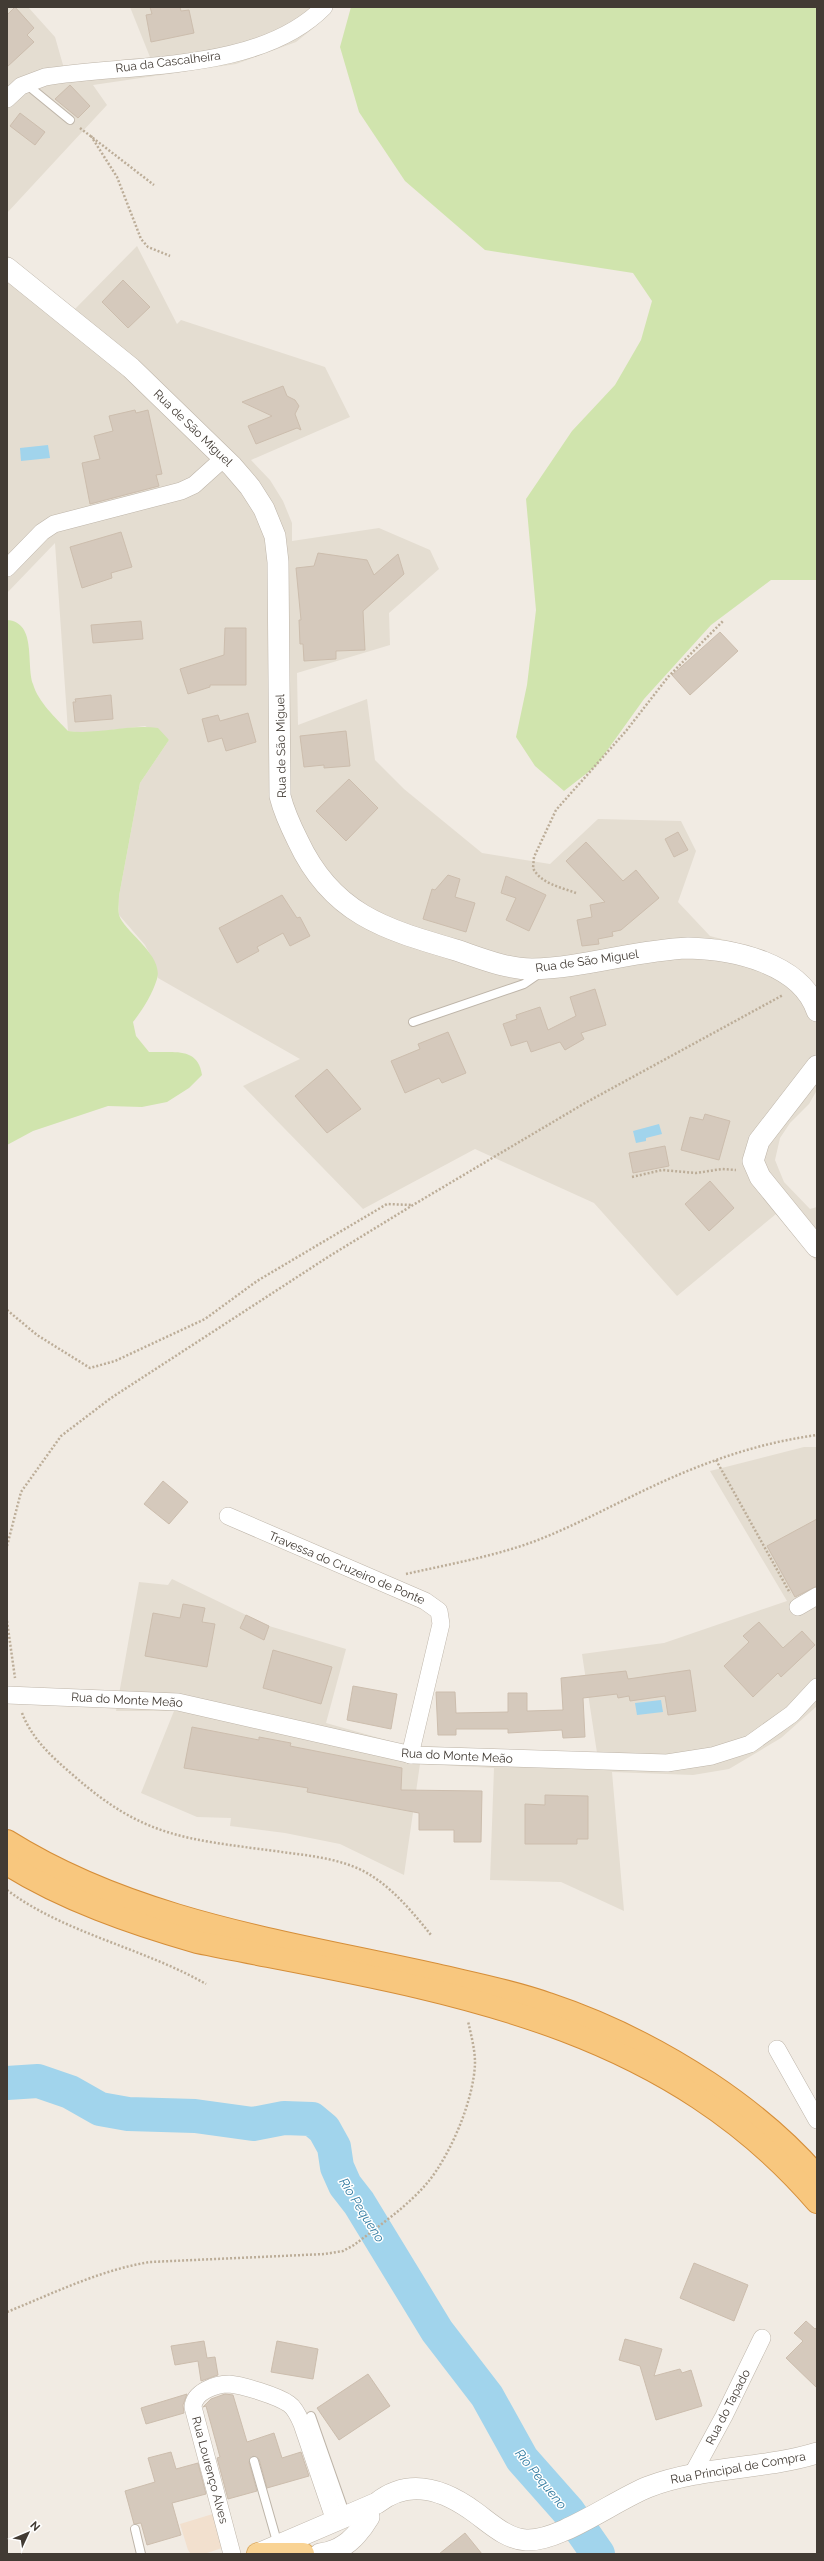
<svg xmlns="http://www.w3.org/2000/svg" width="824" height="2561" font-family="Raleway,sans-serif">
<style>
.residential{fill:#e4ddd1}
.commercial{fill:#f2e0ce}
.green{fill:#d0e4ad}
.water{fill:#a1d4ec}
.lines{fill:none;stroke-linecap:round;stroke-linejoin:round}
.river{stroke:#a1d4ec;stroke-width:34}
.building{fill:#d5c9bc;stroke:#ccbdad}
.service-casing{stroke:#beb5a9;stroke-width:10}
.minor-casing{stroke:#beb5a9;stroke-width:18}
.tertiary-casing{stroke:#beb5a9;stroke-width:22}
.primary-casing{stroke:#ddae65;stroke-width:24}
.trunk-casing{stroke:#d58e39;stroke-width:24}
.path{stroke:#bcad98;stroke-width:2.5;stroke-dasharray:2 2;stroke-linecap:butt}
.service{stroke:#fff;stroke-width:8}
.minor{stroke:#fff;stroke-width:17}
.tertiary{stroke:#fff;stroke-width:21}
.primary{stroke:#f9d394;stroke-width:22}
.trunk{stroke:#f8c77e;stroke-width:22}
.labels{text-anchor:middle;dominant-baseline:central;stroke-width:3;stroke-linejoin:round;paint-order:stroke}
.street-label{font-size:12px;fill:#423b34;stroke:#fff}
.water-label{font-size:13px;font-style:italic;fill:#317ba0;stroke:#fff}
</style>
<rect width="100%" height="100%" fill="#f1ebe3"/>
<g class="residential">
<path d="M7,7H28L55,37L65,72L152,62L130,7H330L311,30L296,42L236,64L93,85L107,105L7,213Z"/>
<path d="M137,246L177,324L181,320L325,367L350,417L251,460L270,480L283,501L292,523V541L379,528L430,550L439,569L389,613L390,645L297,673L298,725L367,699L375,760L404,789L482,853L550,864L598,819L681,821L696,851L678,902L710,936L756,948L786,963L817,996V1090L809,1104L790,1123L780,1138L775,1160L784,1182L810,1209L817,1207V1262L776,1214L677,1296L594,1203L475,1149L363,1209L243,1086L300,1059L158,978L153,960L145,945L119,915V896L140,783L169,740L145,726L86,733L68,731L55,543L7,593V255L74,310Z"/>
<path d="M804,1447H817V1706L781,1738L729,1769L693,1775L612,1772L624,1911L561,1882L490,1880L494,1768L420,1764L404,1875L340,1844L285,1833L230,1826L231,1818L197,1817L141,1793L174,1711H116L139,1582L168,1585L172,1579L269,1626L346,1649L326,1723L404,1745L419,1746L597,1753L582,1654L664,1643L787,1601L710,1471Z"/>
</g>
<path class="commercial" d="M216,2513L225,2547L204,2554H191L188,2550L180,2524Z"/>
<g class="green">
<path d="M351,7H817V580H771L711,625L644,699L596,766L564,791L535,766L516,737L527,685L536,610L526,499L572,431L615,385L641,340L652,301L633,273L485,250L405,181L359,112L340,47Z"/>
<path d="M7,620C37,622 26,664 33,684C38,702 56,718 68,731C99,735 128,724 158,728L169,740L140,783L119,896C119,902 118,909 119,915C124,932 164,955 157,979C152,995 143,1009 133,1022L136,1036L149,1052C173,1053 198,1046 202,1075L189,1088L167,1102L142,1107L108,1106L33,1131L7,1145Z"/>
</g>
<g class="water">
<path d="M48,445L50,458L21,461L20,448Z"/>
<path d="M659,1124L662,1134L646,1138V1141L636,1143L633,1131Z"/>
<path d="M661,1700L663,1712L637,1715L635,1703Z"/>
</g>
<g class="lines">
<path class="river" d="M7,2083L38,2081L70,2092L100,2109L128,2114L195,2116L253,2124L284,2118L312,2119L324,2129L334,2147L337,2167L345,2185L359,2203L437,2331L487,2396L522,2459L568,2511L598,2554"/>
</g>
<g class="building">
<path d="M15,7L34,28L27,35L34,42L7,67V15Z"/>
<path d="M150,7H180L181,11L189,10L194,33L151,42L146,15L152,14Z"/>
<path d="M70,85L90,106L78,118L55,99Z"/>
<path d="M20,113L45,132L35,145L10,126Z"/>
<path d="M123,280L150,307L128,328L102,302Z"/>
<path d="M283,386L287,396L295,400L299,406L295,414L301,430L297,428L256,444L248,426L272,416L242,402Z"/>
<path d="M135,410L136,413L148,410L162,474L156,475L159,486L90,504L82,463L100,459L94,436L113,431L109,416Z"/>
<path d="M121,532L132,567L111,573L112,578L82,588L70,547Z"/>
<path d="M318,553L367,560L374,575L398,554L404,574L363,611L365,650L336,651V659L304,661L303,644H300L299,620H301L296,568L314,566Z"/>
<path d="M141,621L143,639L93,643L91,625Z"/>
<path d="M225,628H246V685H210V687L188,694L180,669L224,655Z"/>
<path d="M720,632L738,651L690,695L672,675Z"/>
<path d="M111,695L113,719L75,722L73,702H76L75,699Z"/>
<path d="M248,713L256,742L226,751L222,738L208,742L202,719L218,715L220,721Z"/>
<path d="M346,731L350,766L324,768V765L304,767L300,736Z"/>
<path d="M349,779L378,808L346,841L316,811Z"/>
<path d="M678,832L688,850L674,857L665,839Z"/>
<path d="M586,842L623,881L636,870L659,898L621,930L612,932L613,936L598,939L599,944L582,946L577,920L592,917L590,905L605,902L566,861Z"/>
<path d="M448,875L460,879L455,897L475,903L466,932L423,919L432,889L435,890Z"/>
<path d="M506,876L546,895L529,931L506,920L516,898L501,893Z"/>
<path d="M282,895L297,918L300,917L310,936L290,946L283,933L257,947L259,951L237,963L219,928Z"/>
<path d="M595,989L606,1025L581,1033L584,1039L565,1050L560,1042L531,1052L527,1041L511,1046L503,1024L517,1019L516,1015L540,1007L548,1030L576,1016L570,997Z"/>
<path d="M448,1032L466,1073L442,1083L439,1078L405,1093L391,1061L420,1049L418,1044Z"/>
<path d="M327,1069L361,1109L327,1133L295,1096Z"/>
<path d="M705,1114L730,1121L719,1160L681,1150L690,1117L703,1120Z"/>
<path d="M665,1146L669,1166L633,1173L629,1153Z"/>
<path d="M710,1181L734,1208L709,1231L685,1204Z"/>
<path d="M163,1481L188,1502L169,1524L144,1504Z"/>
<path d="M817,1519V1586L795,1597L767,1546Z"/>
<path d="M183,1604L205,1608L202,1622L215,1624L207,1667L145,1656L153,1613L180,1618Z"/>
<path d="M246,1615L269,1626L264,1640L240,1628Z"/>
<path d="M759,1622L783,1648L802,1631L815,1645L781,1677L778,1673L753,1697L724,1666L749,1642L743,1636Z"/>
<path d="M273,1650L332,1667L321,1704L263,1688Z"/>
<path d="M690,1670L696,1711L668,1715L665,1696L630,1701L629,1696L618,1698L617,1694L583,1698L585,1737L563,1738L562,1730L508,1733V1729H456V1735H438L436,1692H455L456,1713L508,1712V1693H527V1711L563,1710L561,1678L626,1671L628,1679Z"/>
<path d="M353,1686L397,1694L391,1729L347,1720Z"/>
<path d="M192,1727L259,1740V1737L291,1743L290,1746L402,1768L401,1790L482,1791L481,1842H454V1830H419V1813L307,1792L308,1788L184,1768Z"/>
<path d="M545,1795L588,1796V1839H577V1844H525V1804L545,1805Z"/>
<path d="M694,2263L748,2285L734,2321L680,2298Z"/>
<path d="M806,2321L815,2329L817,2327V2388L786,2358L803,2341L794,2333Z"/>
<path d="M625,2339L662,2349L654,2376L680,2369L682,2373L691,2370L702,2406L656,2420L640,2366L619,2360Z"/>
<path d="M204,2341L207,2358L215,2357L218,2375L201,2381L198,2361L175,2365L171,2346Z"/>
<path d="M277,2341L318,2349L313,2379L271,2372Z"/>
<path d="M368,2374L390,2406L339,2440L317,2408Z"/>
<path d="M187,2394L183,2405L184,2413L146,2424L141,2408Z"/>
<path d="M225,2394L233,2395L247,2442L274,2433L282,2458L301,2452L309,2476L267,2488L259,2459L253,2456L249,2462L257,2491L228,2499L217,2458L220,2457L206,2406L203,2407L211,2399Z"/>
<path d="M171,2452L176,2469L198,2463L206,2494L172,2503L181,2535L147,2545L141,2523L134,2524L125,2491L155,2482L148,2458Z"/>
<path d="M465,2533L482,2554H439Z"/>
</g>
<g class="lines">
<defs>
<g id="service">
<path d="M26,84L70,120"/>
<path d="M413,1022L524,984L540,973"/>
<path d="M311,2416L346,2516"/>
<path d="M254,2461L278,2545"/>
<path d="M135,2529L141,2554"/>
</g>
<g id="minor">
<path d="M7,99L21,86L45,77C131,63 259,73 324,7"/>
<path d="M7,568L42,532L54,524L181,491L194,485L224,458"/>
<path d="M228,1516L425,1601L439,1611L441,1624L410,1755"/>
<path d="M798,1607L817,1596"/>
<path d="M7,1695L178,1702L412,1755L667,1763L712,1756L750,1744L792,1714L817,1687"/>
<path d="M777,2049L817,2120"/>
<path d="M692,2475L724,2416L762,2338"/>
<path d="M232,2554L193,2407C194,2392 215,2384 229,2384C242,2385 278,2396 289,2404C295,2408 299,2417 302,2424L335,2521"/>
</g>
<g id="tertiary">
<path d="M7,268L131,368L232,466L250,487L264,509L275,536L278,562L280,796C284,812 291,827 298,841C332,914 384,929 456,950C480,958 506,969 532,969C584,968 636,950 688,948C733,949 801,963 817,1011"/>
<path d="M817,1066L759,1141L753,1161L760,1177L817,1247"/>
<path d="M258,2554L377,2503C410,2477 445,2490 476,2513C491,2524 507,2539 526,2540C559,2542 615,2500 648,2487C702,2466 762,2470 817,2453"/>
<path d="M320,2554C343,2551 357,2537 369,2517"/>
</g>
<path id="primary" d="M258,2554H303"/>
<g id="trunk">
<path d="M7,1841C136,1922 289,1942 436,1975C474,1984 512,1991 548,2004C605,2023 659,2050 709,2083C748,2109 786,2140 817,2176"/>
<path d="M7,1864C65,1900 131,1923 197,1942C425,1988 655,2014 817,2202"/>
</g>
</defs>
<use href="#service" class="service-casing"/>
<use href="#minor" class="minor-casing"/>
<use href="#tertiary" class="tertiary-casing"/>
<use href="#primary" class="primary-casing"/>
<use href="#trunk" class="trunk-casing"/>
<g class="path">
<path d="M80,128L154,185"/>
<path d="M91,136L117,177L141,239L148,247L170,256"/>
<path d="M576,893C560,887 540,883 533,868L534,857L556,810L626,731L668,677L723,621"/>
<path d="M632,1177L662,1170L696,1173L722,1169L736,1170"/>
<path d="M7,1310L37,1335L90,1368L115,1361L205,1319L257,1281L387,1204L412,1205"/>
<path d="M716,1460L790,1593"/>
<path d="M7,1546L21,1492L61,1436L111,1398L328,1257L413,1205L585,1103L783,995"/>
<path d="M406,1574C450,1564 496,1556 538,1540C591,1519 641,1489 695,1468C735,1452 774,1441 817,1435"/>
<path d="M7,1621L15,1678"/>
<path d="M22,1713C32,1739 52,1757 73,1775C143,1837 185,1839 275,1851C303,1855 331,1857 357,1868C387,1881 411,1910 431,1935"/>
<path d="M7,1890C64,1933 143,1948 206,1984"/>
<path d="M7,2312C54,2293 100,2270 150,2262L325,2254L343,2251L354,2245C379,2226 408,2206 428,2182C451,2154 474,2099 475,2063C475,2049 471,2035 468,2021"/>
</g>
<use href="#service" class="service"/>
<use href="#minor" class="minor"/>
<use href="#tertiary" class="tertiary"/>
<use href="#primary" class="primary"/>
<use href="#trunk" class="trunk"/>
</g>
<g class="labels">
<g class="street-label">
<text transform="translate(168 62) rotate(-7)">Rua da Cascalheira</text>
<text transform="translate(193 428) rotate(44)">Rua de São Miguel</text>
<text transform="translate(281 746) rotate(-91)">Rua de São Miguel</text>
<text transform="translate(587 961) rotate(-8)">Rua de São Miguel</text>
<text transform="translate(347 1568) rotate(23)">Travessa do Cruzeiro de Ponte</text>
<text transform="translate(127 1700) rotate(3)">Rua do Monte Meão</text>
<text transform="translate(457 1756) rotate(3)">Rua do Monte Meão</text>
<text transform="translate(728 2407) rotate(-63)">Rua do Tapado</text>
<text transform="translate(738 2468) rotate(-10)">Rua Principal de Compra</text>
<text transform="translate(210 2470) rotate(75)">Rua Lourenço Alves</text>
</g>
<g class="water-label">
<text transform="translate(362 2210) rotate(58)">Rio Pequeno</text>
<text transform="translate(541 2479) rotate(51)">Rio Pequeno</text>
</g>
</g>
<rect width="824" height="2561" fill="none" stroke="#423b34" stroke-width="16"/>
<g transform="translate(28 2533) rotate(46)" stroke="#ffffff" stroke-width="3" paint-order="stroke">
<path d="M0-3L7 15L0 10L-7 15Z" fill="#423b34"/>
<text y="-6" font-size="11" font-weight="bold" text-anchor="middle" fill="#423b34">N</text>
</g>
</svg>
